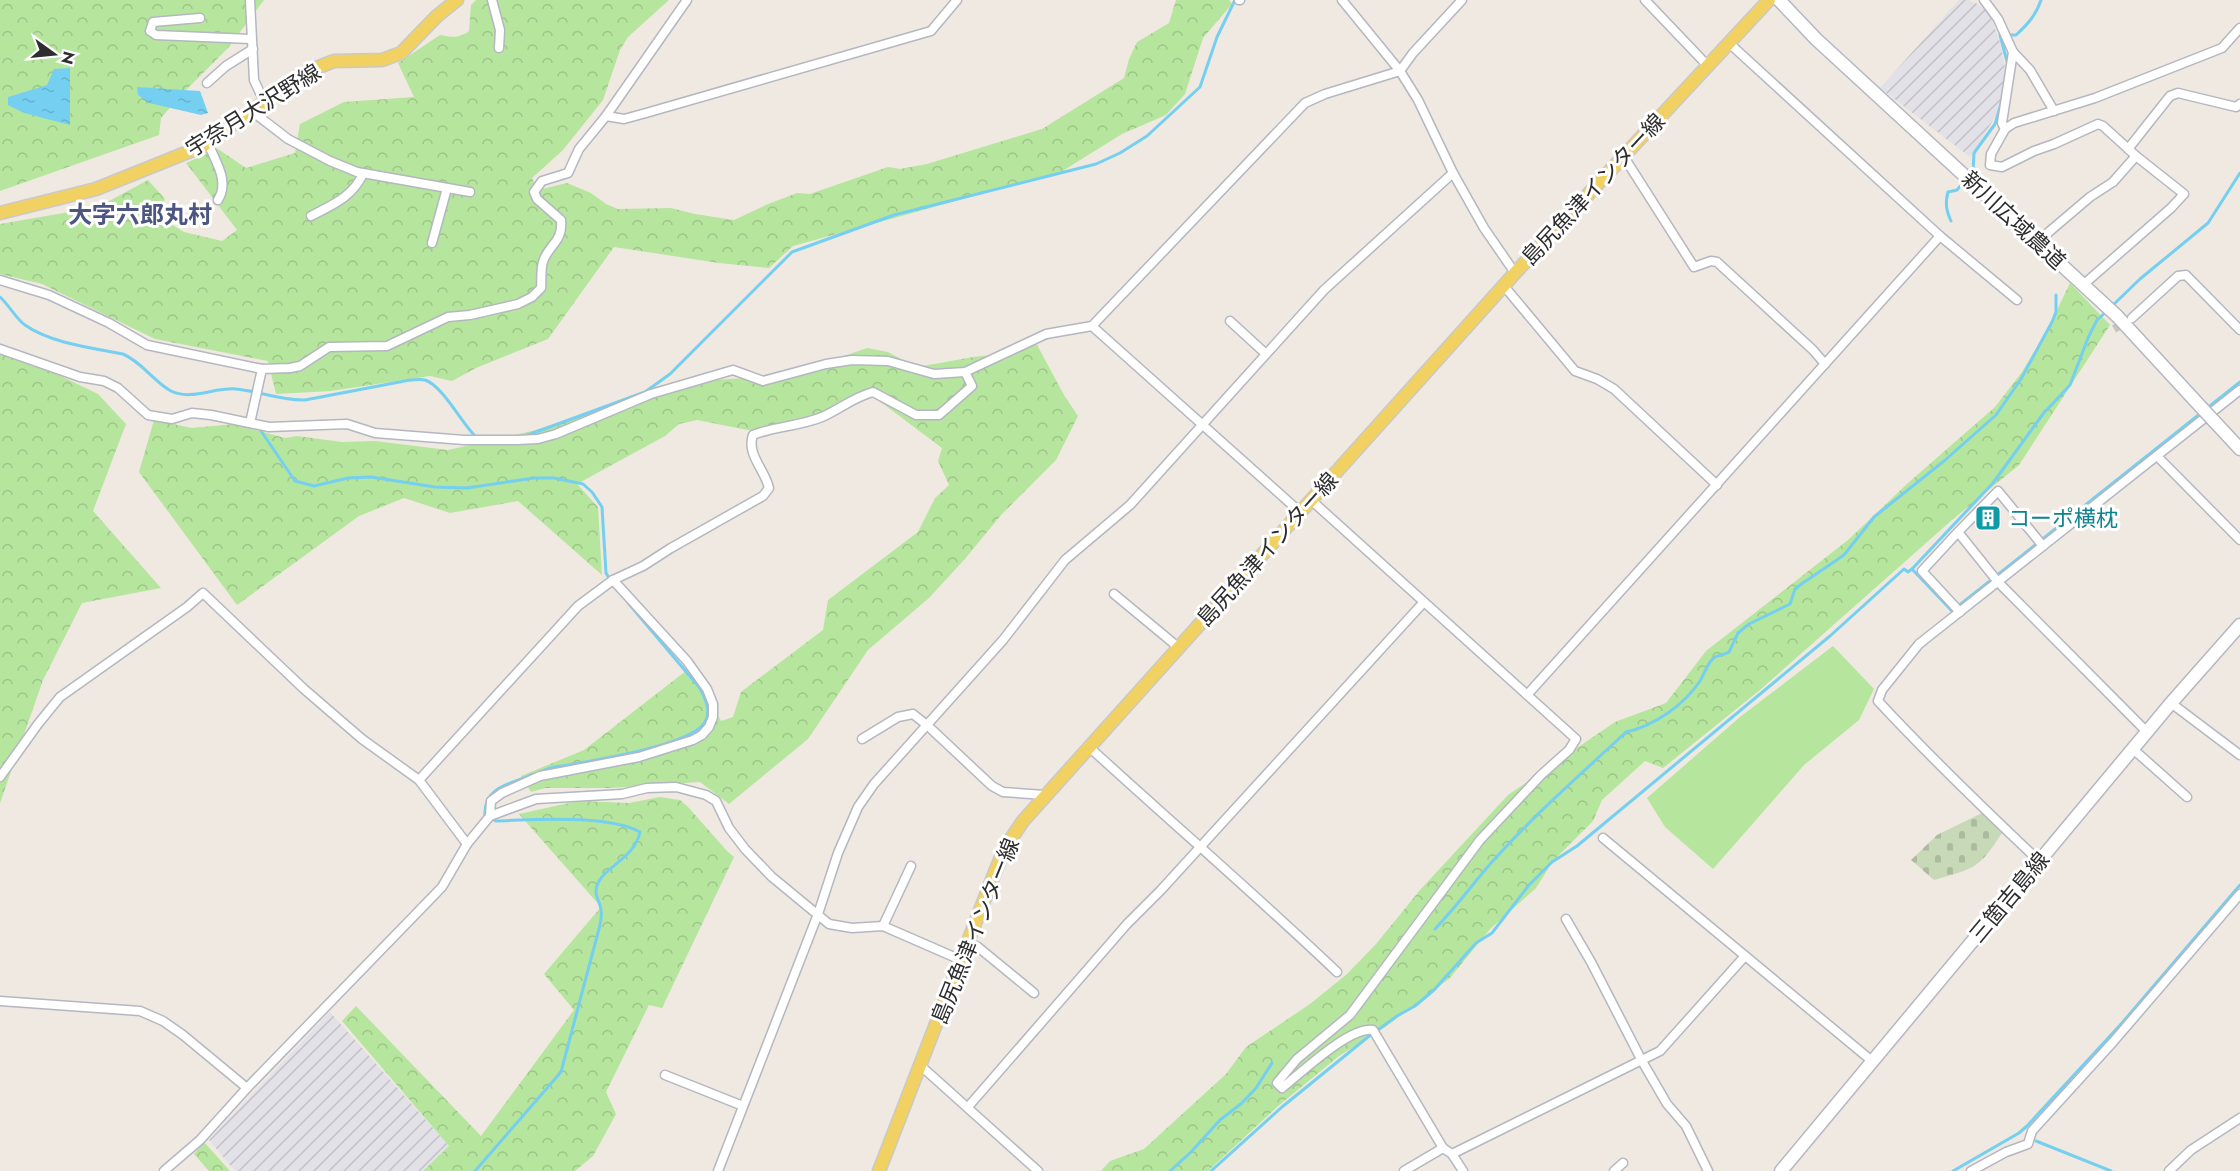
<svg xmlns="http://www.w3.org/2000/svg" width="2240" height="1171" font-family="Jost,'Noto Sans JP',sans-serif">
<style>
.industrial{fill:url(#industrial-furrows)}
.grass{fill:#b6e59e}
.forest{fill:url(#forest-crowns)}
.cemetery{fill:url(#cemetery-stones)}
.water{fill:url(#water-ripples)}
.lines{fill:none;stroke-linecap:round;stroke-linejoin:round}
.stream{stroke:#75cff0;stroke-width:3}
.street-tunnel{stroke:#c8c4bd;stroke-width:8;stroke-dasharray:8 4;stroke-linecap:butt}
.street-casing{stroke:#b4b7c1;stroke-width:11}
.secondary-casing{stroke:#b4b7c1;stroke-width:15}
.primary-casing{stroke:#c9c9c9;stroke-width:15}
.street{stroke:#fff;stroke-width:8}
.secondary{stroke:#fff;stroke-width:12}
.primary{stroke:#f2d163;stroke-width:12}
.secondary-bridge-casing{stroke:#b4b7c1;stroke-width:15;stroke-linecap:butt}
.secondary-bridge{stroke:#fff;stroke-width:12}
.labels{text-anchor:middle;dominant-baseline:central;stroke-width:6;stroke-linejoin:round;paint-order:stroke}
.street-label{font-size:22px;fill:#2e2e2e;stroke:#fff}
.culture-label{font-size:22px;fill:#0d838f;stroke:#fff;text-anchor:start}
.neighbourhood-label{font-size:24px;font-weight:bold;fill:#4d5680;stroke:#fff}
</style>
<defs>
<pattern id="industrial-furrows" width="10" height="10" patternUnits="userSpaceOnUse" patternTransform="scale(1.5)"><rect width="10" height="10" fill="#e3e1e8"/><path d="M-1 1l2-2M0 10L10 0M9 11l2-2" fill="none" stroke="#c3c1c7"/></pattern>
<pattern id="forest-crowns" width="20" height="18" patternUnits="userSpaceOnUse" patternTransform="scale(1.5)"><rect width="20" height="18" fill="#b6e59e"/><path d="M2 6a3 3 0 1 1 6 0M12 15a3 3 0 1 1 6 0" fill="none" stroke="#9dc588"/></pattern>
<pattern id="cemetery-stones" width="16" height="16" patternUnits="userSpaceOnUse" patternTransform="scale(1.5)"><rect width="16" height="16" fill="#c8d9b8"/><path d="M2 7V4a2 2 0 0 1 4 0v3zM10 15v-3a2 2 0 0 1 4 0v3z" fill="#acbb9e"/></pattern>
<pattern id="water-ripples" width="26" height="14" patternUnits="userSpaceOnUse" patternTransform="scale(1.5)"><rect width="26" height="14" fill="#75cff0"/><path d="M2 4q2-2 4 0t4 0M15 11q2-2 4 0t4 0" fill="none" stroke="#66b2ce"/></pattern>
</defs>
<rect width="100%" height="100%" fill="#efe9e1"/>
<g class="industrial">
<path d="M1959,0H1968L1978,4L1990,15L2001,45L2006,75L1999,111L1970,157L1880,88Z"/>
<path d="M330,1012L449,1146L423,1171H235L209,1140Z"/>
</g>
<path class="grass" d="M1833,646L1874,689L1859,720L1804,765L1713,869L1665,827L1647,798L1740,717Z"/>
<g class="forest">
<path d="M0,0H264L228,48L181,95L161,118L159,135L0,191Z"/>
<path d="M476,0H669L628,37L620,50L603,100L563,150L532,178L538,190L567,183L591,193L606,204L618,209L671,208L695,214L734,220L768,204L797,193L810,194L888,167L900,169L927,164L1042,129L1124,78L1129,59L1137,42L1169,23L1176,0H1229L1232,4L1203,38L1185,94L1166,115L1122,134L1061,172L793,246L769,268L719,263L614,247L548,339L476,368L452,381L430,376L331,391L276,394L268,361L155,339L42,284L0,274V224L98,207L148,180L165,199L158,216L184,232L222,241L237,230L186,163L218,149L246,168L295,153L300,124L344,102L414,97L398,63L440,35C452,37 459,39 469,31L471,5Z"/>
<path d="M2070,283L2110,325L2019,465L1952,520L1760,690L1663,768L1645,761L1602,800L1593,821L1553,861L1536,888L1490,929L1450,978L1384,1028L1339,1056L1277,1107L1208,1171H1101L1110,1161L1144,1149L1226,1074L1246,1047L1310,1004L1347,974L1376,944L1420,890L1508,795L1615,722L1666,703L1706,651L1848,540L1908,483L1995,407L2022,372L2049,327Z"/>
<path d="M0,343L5,349L98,394L126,424L93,511L161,588L82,603L43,680L0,803Z"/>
<path d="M1036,343L1064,395L1078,416L1056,460L1002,514L964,560L929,598L868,650L808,739L729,804L700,782L611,788H545L531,792L521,776L584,750L691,667L721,721L733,717L741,692L823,630L828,600L918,532L935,498L949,485L938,461L942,448L874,397L818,417L758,432L697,420L679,424L665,436L577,484L598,507L602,575L518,501L450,513L404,498L359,516L237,605L139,472L154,420L192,428L234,424L285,438L297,436L342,442L375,441L448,450L532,431L641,396L665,395L714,380L790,375L867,348L888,352L905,361L923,366L973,357L1012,353Z"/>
<path d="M660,797L680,800L689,808L727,851L734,857L662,1008L649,1005L606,1092L616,1114L593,1156L575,1171H423L449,1146L342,1021L356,1006L481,1136L574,1010L544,974L601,907L519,814L578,801L629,803Z"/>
<path d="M204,1142L230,1171H209L194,1154Z"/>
</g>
<path class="cemetery" d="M1982,813L2002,833C1978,870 1975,868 1934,880L1911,860L1937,835Z"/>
<g class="water">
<path d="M70,68V125L24,113L8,105V97L47,85L54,69Z"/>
<path d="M137,87L200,91L208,113L201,115L149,103L138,95Z"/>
</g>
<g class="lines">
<g class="stream">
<path d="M2008,65L2000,35H2016C2028,24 2036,15 2041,0"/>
<path d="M1973,172L1974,153L1995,124L2001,104"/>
<path d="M1951,221C1946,210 1945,203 1948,192L1957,190L1962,184"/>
<path d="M0,297C9,305 17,320 25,325C50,343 93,348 123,354C142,362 153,381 171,391C191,401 215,387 236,389C259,391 281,401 305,400L410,380C414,380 421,379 425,380C443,386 462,424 477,438"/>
<path d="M2112,306L2140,279L2208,223L2240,173"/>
<path d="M2206,409L2240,382"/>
<path d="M259,428L295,481L314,486L348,478L371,477L435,487L467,488L534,478H554L583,484L592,492L602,507L606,573L610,580"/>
<path d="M525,436L645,392L670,374L792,252L894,215L1096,164L1120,153L1147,136L1200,87L1217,37L1235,0"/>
<path d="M1912,569L1952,611L2201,413"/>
<path d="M538,773L550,768C579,763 691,747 705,722C712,711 705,697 699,687L629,604"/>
<path d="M1435,929C1455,908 1472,885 1491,863C1533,816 1581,774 1626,732C1654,726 1684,705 1700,681C1705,673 1707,662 1715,657C1719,655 1724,655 1729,652L1738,633L1749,624L1790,604L1795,589L1800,585L1844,555L1874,517L1944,461L1996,415L2021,379L2052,322L2056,312V295"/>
<path d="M2036,1141L2111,1171"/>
<path d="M475,1171L561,1072L600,925C601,920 602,915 601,911C601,904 596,898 596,892C596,868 634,862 640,832C607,814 534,820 496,821L485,816C483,787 510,784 532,775"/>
<path d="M1170,1171L1191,1152L1220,1120L1242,1103L1256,1088L1272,1063"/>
<path d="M1211,1171L1282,1107L1368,1037L1397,1016L1415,1006L1434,990L1476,943L1492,933L1529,885L1552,862L1577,846L1830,636L1904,569L1908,572L1912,569L1993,483L2043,414L2070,385L2088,338L2097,320L2107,311"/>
<path d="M1953,1171L2019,1133L2027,1126L2122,1023L2240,885"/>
</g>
<path class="street-tunnel" d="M2114,329L2127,321"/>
<defs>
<g id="street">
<path d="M250,0L254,80L260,93L267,100"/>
<path d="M492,0L500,30L499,48"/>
<path d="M687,0L606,116L624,119L646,113L931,31L957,0"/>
<path d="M1239,0H1240"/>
<path d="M1342,0L1400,71L1418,100L1453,173L1484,228L1515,273"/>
<path d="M1645,0L1707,65"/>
<path d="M1984,0L1998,19L2013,52L2030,70L2054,111"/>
<path d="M200,18L153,22L150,31L156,35L251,39"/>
<path d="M2013,52L2002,123L2005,129L2014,123L2095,98L2222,48L2240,28"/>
<path d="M207,83L226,66L253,49"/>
<path d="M253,112L288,139L330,161L357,172L470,192"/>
<path d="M2005,129L1991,154L1990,165L2002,167L2034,151L2054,144L2098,124L2103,126L2136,156"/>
<path d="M208,143C215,161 230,181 218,200"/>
<path d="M2128,149L2170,96L2178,93L2236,107L2240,104"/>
<path d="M1624,157L1694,267L1711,261L1717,262L1813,350L1825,364"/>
<path d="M311,216C334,204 352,197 363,174"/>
<path d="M1940,236L2017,300"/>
<path d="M2037,242L2090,197L2113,182L2136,156L2184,194L2171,208L2083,285"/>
<path d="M432,243L447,188"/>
<path d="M0,280L49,295L109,323L147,345L262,369"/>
<path d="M1504,286L1575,371L1597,379L1614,389L1717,485"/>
<path d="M2132,318L2178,276L2186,275L2240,330"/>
<path d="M1230,321L1266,354"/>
<path d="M1092,326L1300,512"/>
<path d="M0,349L80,377L104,381L118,388L148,415L172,419L192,413L211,415L269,427L347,424L375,433L464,440H517L538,439L556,434L651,394L733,370L763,381L826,364L852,360L888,361L934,374L965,372L1046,334L1092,326L1305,103L1325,94L1400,71L1413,53L1462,0"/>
<path d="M250,423L262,369L290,368L300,366L329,347L387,346L448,317L470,315L518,304L532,297L541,288C542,279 540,267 544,259C551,243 563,241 561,220L537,199L534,192L542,181L568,173L579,149L606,116"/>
<path d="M2157,456L2240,540"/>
<path d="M1311,500L1576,739L1569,750L1541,775L1480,840L1350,1015L1297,1059L1277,1083L1282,1088C1301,1073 1350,1026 1373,1030L1443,1148L1452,1154L1463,1171"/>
<path d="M1958,532L1922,571L1960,612"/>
<path d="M2043,546L1998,491L1958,532L1998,582L2147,732"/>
<path d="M1114,594L1178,647"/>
<path d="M1527,695L1940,236L1729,43"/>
<path d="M2171,703L2240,755"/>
<path d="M862,739L898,717L913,714L928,726L992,786L1003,792L1045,795"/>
<path d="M1088,746C1171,822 1256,895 1337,972"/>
<path d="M2133,749L2187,797"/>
<path d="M0,777L38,724L60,697L187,607L203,593L304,689L362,739L419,780L467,844"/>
<path d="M419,780L578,606L613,580L643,566L671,548L763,496L769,488C765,470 746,454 753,435C775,426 801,426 822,417C840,409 854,397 873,392L916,415H939L972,386L965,372"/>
<path d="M490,816L491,801L502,793L540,776L639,757L693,740L702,735L709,727L713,717V704L707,689L687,661L613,580"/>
<path d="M1603,838L1872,1061"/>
<path d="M2039,861C1984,809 1930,757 1878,701L1882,690L1919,644L2240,390"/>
<path d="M1566,919L1591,962L1642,1061L1667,1104L1686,1126L1708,1171"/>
<path d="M883,926L911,866"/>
<path d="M967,942L978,947L1034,993"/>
<path d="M0,1001L140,1011L163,1021L183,1035L247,1088"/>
<path d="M921,1066L1038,1171"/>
<path d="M665,1075L743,1106"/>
<path d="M968,1107L1127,924L1161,890L1423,603"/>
<path d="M1452,1154L1660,1051L1745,956"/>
<path d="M164,1171L200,1140L247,1088L442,887L467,844L490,816L536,799L622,794L647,788L676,787L706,795L716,801L729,828L745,849L772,877L829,924L852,928L883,926L961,960"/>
<path d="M718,1171L818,914L838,853L858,807L874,784L1003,640L1065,560L1130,505L1324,290L1453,173"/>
<path d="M1404,1171L1443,1148"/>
<path d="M1614,1171L1623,1163"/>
<path d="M1971,1171L2006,1152L2028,1144L2032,1131L2113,1042L2240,894"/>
<path d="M2169,1171L2191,1150L2240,1118"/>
</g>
<g id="secondary">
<path d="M1779,0L1816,39L2117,316L2200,406"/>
<path d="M2213,420L2240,449"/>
<path d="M1781,1171L2171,703L2240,625"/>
</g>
<g id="primary">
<path d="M0,213L96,189L203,146L306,72L334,61L382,60L401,53L437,16L457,0"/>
<path d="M879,1171L995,872L1005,848L1023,821L1515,273L1769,0"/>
</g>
</defs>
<use href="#street" class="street-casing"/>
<use href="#secondary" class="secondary-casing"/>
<use href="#primary" class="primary-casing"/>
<use href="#street" class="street"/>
<use href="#secondary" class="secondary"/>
<use href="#primary" class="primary"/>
<defs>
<path id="secondary-bridge" d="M2200,406L2213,420"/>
</defs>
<use href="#secondary-bridge" class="secondary-bridge-casing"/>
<use href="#secondary-bridge" class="secondary-bridge"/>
</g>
<defs>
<symbol id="building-square" viewBox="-11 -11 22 22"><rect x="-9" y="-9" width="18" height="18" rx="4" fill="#0f9aa8" stroke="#fff"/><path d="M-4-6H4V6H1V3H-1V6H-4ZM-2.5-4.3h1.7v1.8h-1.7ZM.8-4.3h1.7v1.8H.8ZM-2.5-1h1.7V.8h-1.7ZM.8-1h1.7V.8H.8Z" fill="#fff"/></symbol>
</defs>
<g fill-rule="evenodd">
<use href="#building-square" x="1973" y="503" width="30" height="30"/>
</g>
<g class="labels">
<g class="street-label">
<text transform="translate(253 110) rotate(-32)">宇奈月大沢野線</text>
<text transform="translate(1593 189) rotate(-47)">島尻魚津インター線</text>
<text transform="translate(2014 220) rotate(43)">新川広域農道</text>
<text transform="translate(1267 549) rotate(-48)">島尻魚津インター線</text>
<text transform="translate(2009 897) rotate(-50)">三箇吉島線</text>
<text transform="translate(975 931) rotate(-68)">島尻魚津インター線</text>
</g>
<g class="culture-label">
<text x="2008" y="518">コーポ横枕</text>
</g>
<g class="neighbourhood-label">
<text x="140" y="214">大字六郎丸村</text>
</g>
</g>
<g transform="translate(54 54) rotate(105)" stroke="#ffffff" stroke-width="4.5" paint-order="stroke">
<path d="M0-4.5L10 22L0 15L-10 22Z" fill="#2e2e2e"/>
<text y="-9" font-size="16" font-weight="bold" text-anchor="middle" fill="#2e2e2e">N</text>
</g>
</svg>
